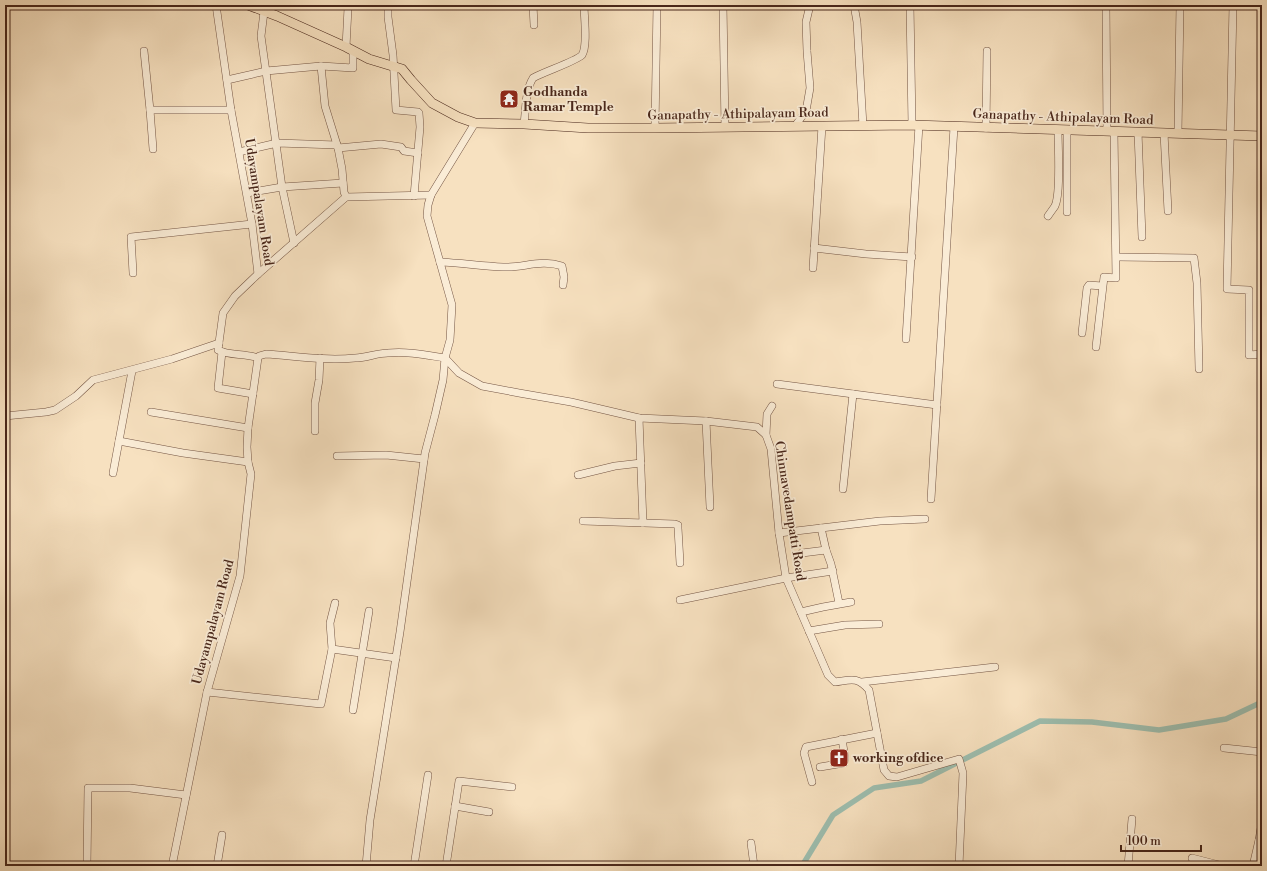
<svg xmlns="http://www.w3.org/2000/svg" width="1267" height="871" font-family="'Libre Bodoni',serif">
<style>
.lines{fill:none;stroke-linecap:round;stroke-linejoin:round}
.canal{stroke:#9dbeaf;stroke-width:5.5}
.minor-casing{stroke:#745544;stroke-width:8}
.major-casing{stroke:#48261a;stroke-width:10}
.minor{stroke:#faecd6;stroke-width:7}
.major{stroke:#f7e1c0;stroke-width:9}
.labels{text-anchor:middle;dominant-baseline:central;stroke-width:3.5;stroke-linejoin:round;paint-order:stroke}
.poi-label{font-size:13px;font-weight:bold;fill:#48261a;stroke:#faecd6;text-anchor:start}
.street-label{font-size:13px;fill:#48261a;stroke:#faecd6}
</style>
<rect width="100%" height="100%" fill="#f7e1c0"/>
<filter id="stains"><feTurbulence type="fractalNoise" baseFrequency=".005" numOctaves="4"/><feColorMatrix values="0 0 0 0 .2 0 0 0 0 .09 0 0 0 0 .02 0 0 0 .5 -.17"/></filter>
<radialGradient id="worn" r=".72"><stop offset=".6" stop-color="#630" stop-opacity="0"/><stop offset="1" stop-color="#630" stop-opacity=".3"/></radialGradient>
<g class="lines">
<path class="canal" d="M802,866L833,815L874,788L921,781L1040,721L1092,722L1159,730L1226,719L1262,702"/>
<defs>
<g id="minor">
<path d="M216,5L231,110L252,224L258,274L235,296L223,313L218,350C229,356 245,353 258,358"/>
<path d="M388,5V17L393,55L396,110L418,112L419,113L420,127L414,196"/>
<path d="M533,5L534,25"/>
<path d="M723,5L725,127"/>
<path d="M854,5L857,22L863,126"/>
<path d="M910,5L912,125"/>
<path d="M1106,5L1107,131"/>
<path d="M1233,5L1227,289L1249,290V355L1262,354"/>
<path d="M264,12L261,36L282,187L294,243"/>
<path d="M346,47L348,8L347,5"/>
<path d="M144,51L150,110H231"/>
<path d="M321,66L325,106L338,148L342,169L344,192L346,197"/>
<path d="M227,80L266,71L321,66L353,68V51"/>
<path d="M150,110L153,149"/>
<path d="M524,124C526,109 525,91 533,78C543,72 577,61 582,55C588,46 584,16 584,5"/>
<path d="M795,126L806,111L810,88L807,51L806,22L810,5"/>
<path d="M655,128L657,5"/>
<path d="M986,128L987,51"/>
<path d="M1138,132L1142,237"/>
<path d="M1164,133L1168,211"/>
<path d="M1178,133L1180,5"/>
<path d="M338,148L381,144L401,147L404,151L418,153"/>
<path d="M239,152L277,143L337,145"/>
<path d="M247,193L282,187L343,183"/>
<path d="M1067,212V130"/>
<path d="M1048,216C1050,213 1053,209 1055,206C1061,193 1058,146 1058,130"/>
<path d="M814,248L866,254L912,257"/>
<path d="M1117,257L1194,258L1197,283L1199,369"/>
<path d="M440,262C461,263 482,266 503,267C523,268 541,259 562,266L564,277L563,285"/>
<path d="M813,268L822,126"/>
<path d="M133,273L131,237L252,224"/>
<path d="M258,274L346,197L431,195"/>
<path d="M1082,333L1087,288L1089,285L1102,286"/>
<path d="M906,339L919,125"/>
<path d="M1096,347L1104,277L1116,278L1114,131"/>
<path d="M222,352L218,388L253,394"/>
<path d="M445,358L459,373L482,386L519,393L571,402L639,418L706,421L757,427L766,435L771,449L779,533L786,578L828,675L835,682C851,680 857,676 869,690L884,770L889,776L897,777L959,759L963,773L959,866"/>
<path d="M777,384L937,405"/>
<path d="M151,412L248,428"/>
<path d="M5,416L46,412L55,410L76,396L93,380L172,359L219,343"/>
<path d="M639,418L643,523"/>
<path d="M706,421L710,507"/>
<path d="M315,431V403L319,380L320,358"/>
<path d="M766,435L767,414L772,406"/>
<path d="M119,441L183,453L248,462"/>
<path d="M337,456L386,455L424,459"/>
<path d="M113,473L132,371"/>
<path d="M578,475L615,466L641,463"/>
<path d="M843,489L853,394"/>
<path d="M931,499L954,127"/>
<path d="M583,521L675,524L678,525V528L680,563"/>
<path d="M821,528L826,550L831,564L839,603"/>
<path d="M779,533L880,521L925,519"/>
<path d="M802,553L826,550"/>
<path d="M680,600L786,578L833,571"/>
<path d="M801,612L823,607L851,602"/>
<path d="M809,631L845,625L879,624"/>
<path d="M332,649L396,658"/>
<path d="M862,682L995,667"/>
<path d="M207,692L321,704L332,649L330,623L335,603"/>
<path d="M353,710L369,611"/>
<path d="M1224,748L1262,752"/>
<path d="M820,767L844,763L845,758L842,739"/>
<path d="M812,782L804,753L806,747L877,733"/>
<path d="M455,806L489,812"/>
<path d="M1262,822L1259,840L1262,841"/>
<path d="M751,843L754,866"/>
<path d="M1192,858L1223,866"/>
<path d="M87,866L88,788H130L186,795"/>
<path d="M172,866L207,692L240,576L251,474L248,462L247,447L248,428L258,358L259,356L266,354C295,356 325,361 355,358C366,358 377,353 388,353C407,351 426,355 445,358L450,340L452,305L427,216L428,205L431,195L475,123"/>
<path d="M217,866L222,835"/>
<path d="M366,866L370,820L400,632L425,453L435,415L443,380L445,358"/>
<path d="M414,866L428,775"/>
<path d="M446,866L459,781L512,787"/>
<path d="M1128,866L1132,819"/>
<path d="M1253,866L1259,840"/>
</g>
<path id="major" d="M248,5L277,16L346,47L369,59L402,69L411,80L432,103L458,117L475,123L524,124L588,128H655L912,125L1262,136"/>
</defs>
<use href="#minor" class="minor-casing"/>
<use href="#major" class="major-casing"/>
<use href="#minor" class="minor"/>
<use href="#major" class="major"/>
</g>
<defs>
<symbol id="temple-square" viewBox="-11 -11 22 22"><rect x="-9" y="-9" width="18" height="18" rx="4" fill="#8f2418" stroke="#faecd6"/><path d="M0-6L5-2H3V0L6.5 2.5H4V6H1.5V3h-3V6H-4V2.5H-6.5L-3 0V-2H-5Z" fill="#fff"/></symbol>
<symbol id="church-square" viewBox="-11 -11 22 22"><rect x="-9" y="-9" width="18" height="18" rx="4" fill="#8f2418" stroke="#faecd6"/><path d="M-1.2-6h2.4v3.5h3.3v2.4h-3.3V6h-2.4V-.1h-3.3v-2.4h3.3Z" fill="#fff"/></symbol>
</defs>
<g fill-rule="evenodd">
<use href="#temple-square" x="498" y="88" width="22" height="22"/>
<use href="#church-square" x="828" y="747" width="22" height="22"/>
</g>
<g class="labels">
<g class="poi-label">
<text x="523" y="92">Godhanda<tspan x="523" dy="15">Ramar Temple</tspan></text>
<text x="853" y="758">working ofdice</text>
</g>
<g class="street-label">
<text transform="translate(738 114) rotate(-1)">Ganapathy - Athipalayam Road</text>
<text transform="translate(1063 117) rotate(2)">Ganapathy - Athipalayam Road</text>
<text transform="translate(259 202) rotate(81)">Udayampalayam Road</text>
<text transform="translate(790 511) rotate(81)">Chinnavedampatti Road</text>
<text transform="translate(213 622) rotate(-75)">Udayampalayam Road</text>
</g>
</g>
<rect width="1267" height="871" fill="none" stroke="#f7e1c0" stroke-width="20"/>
<rect x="6" y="6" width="1255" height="859" fill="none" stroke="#48261a" stroke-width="2"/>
<rect x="10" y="10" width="1247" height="851" fill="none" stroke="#48261a"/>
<path d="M1121 845v6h80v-6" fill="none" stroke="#48261a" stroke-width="2"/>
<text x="1127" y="845" font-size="12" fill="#48261a" stroke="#faecd6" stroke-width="3" paint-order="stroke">100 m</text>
<rect width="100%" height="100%" filter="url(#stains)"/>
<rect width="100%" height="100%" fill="url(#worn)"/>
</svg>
